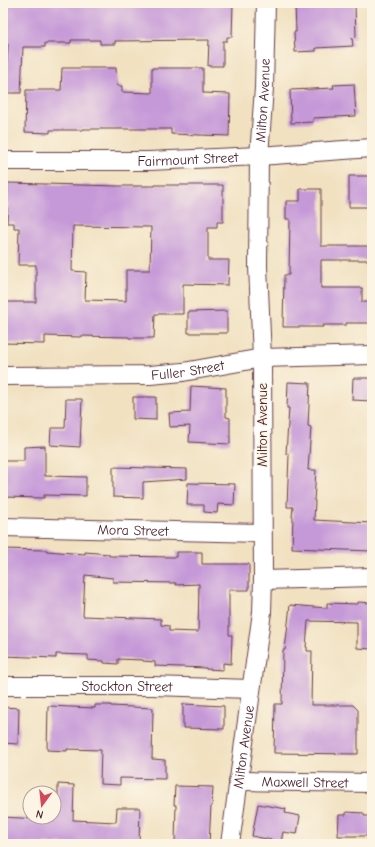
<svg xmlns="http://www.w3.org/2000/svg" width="375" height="847" font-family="'Comic Neue',sans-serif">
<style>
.building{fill:#c598d8;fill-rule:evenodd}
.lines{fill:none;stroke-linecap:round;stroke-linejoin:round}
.minor-casing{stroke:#633c42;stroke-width:20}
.minor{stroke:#fff;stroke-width:18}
.labels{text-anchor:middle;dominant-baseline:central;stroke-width:3;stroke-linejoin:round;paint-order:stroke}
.street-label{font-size:14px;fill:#4a1f2b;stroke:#fcf5e5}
</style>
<rect width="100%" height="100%" fill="#fcf5e5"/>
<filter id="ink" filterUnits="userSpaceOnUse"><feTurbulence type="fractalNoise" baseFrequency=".025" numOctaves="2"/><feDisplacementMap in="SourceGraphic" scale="8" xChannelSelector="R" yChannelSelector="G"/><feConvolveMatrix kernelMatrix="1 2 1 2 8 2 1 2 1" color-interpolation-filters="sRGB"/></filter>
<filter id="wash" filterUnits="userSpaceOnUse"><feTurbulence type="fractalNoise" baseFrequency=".012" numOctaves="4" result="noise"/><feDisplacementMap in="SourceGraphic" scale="16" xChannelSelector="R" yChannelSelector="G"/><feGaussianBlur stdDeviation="0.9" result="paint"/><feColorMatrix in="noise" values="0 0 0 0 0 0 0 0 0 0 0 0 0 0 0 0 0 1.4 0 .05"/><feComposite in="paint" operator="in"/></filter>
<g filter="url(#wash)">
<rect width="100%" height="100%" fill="#f1e1c1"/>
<g id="blocks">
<g class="building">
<path d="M3,3L137,4L233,3L232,37H227V41H223V66H208L209,40L115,41V44H100V40H71V43H45V47H23L21,93H6L8,44H3Z"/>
<path d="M295,3H355L356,37L352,38L353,46L316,48V51L295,52L294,32H296Z"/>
<path d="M62,68H116L117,86H122V92L152,93V68H203V93L230,94L229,136L171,134V129H83V130H50V133L25,132L26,90H61Z"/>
<path d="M354,84L356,116L313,118V122L291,123L290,90L334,88L333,85Z"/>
<rect x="349" y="176" width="23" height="31"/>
<path d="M8,183L118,186H155V185H223V222H217V227H208V260H229L228,285L183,284V314H155L154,338H129V337L81,336V337L45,336V344L3,343V302H36V265H18L19,228H14V223H7ZM73,226L151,227L150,270H126V301L85,300L86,272L72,271Z"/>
<path d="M300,189H321V246H372V260H321V288H362V302H372V323H346V325H323V327H283L284,275H289L290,219H286V201H300Z"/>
<path d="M227,311V333H188V312Z"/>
<path d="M353,378H372V401L352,400Z"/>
<path d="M288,382L310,383L308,426L311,427L308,470H316L314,501H315L314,520L372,523V551L292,548L293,517H292L293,507H287L289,454H286L289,408H287Z"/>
<path d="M191,386L226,388V417L230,418V444L189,442L190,426L170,427L169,413L190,412Z"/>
<path d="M133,397H156V420L133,419Z"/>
<path d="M66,399H82L80,447L50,445L51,428H65Z"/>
<path d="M45,446V476L86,477V496L44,495V498L3,497V461H24V447Z"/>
<path d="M113,467L187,469V479L143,482V498L113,497Z"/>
<path d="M188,483L235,484L234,505L218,504L217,513L204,512V505H187Z"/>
<path d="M3,549L47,550V551L85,554V552L109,554V556L176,557V552H202V564H249V590H229V635H232L231,664L223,663V670L206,669V668L155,666V662L143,661V660L118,659V664L104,663V661L88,660V655L56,654V658L3,656ZM85,575L113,578V582L176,583V585L199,584L198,632L169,631V626L161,625V619L83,616Z"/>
<path d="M358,602L372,603V649L357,648V622L308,621L306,647H307V651H312L311,705H353L358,710V754L274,753L275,704H282L283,650H285L290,605L327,608V603L358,604Z"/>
<path d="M183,704L224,706V729L183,728Z"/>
<path d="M95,705H111V706L153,708L152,759L165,760V779L120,778V785L100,784L101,750L67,749V751L47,750L48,706L95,708Z"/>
<path d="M3,707L19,708L18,744L3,743Z"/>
<path d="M58,784L74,785L73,820L116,822L117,808H140L139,844H3V817L38,819V817H54V810H58Z"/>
<path d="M175,786L213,787L212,806H211L209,844L175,843L176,805H174Z"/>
<path d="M258,804L286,809L285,813L300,816L297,834L283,832L281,842L252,836Z"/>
<path d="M346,812L364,813V816H372V836H338L339,815H346Z"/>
</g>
</g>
</g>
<g filter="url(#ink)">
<use href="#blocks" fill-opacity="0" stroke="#633c42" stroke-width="1"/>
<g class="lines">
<defs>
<g id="minor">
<path id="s1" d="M3,161H149L259,156L372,148"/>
<path id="s2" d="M3,376L150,375L183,372L262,358L372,355"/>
<path id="s3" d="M3,527L262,533"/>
<path d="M263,580L372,577"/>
<path id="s4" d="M3,686H152L251,689"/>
<path id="s5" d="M238,781L372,783"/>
<path id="s6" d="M230,844L262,612L263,580L262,358L258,266L259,156L264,88L266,3"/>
</g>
</defs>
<use href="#minor" class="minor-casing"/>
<use href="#minor" class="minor"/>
</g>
</g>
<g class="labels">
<g class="street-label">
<text stroke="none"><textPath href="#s6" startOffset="746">Milton Avenue</textPath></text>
<text stroke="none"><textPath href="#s1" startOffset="185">Fairmount Street</textPath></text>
<text stroke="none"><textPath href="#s2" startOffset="185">Fuller Street</textPath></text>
<text transform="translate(262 425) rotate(-90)">Milton Avenue</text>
<text stroke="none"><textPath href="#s3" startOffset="130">Mora Street</textPath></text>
<text stroke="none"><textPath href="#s4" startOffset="124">Stockton Street</textPath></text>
<text stroke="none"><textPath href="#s6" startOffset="98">Milton Avenue</textPath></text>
<text stroke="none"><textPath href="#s5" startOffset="67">Maxwell Street</textPath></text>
</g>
</g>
<rect width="375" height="847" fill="none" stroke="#fcf5e5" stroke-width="16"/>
<g transform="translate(42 805) rotate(195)"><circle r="19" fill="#fcf5e5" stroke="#b59f9b"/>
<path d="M0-3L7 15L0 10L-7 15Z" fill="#d1495b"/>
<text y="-6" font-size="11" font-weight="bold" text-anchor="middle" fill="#4a1f2b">N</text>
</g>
</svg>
